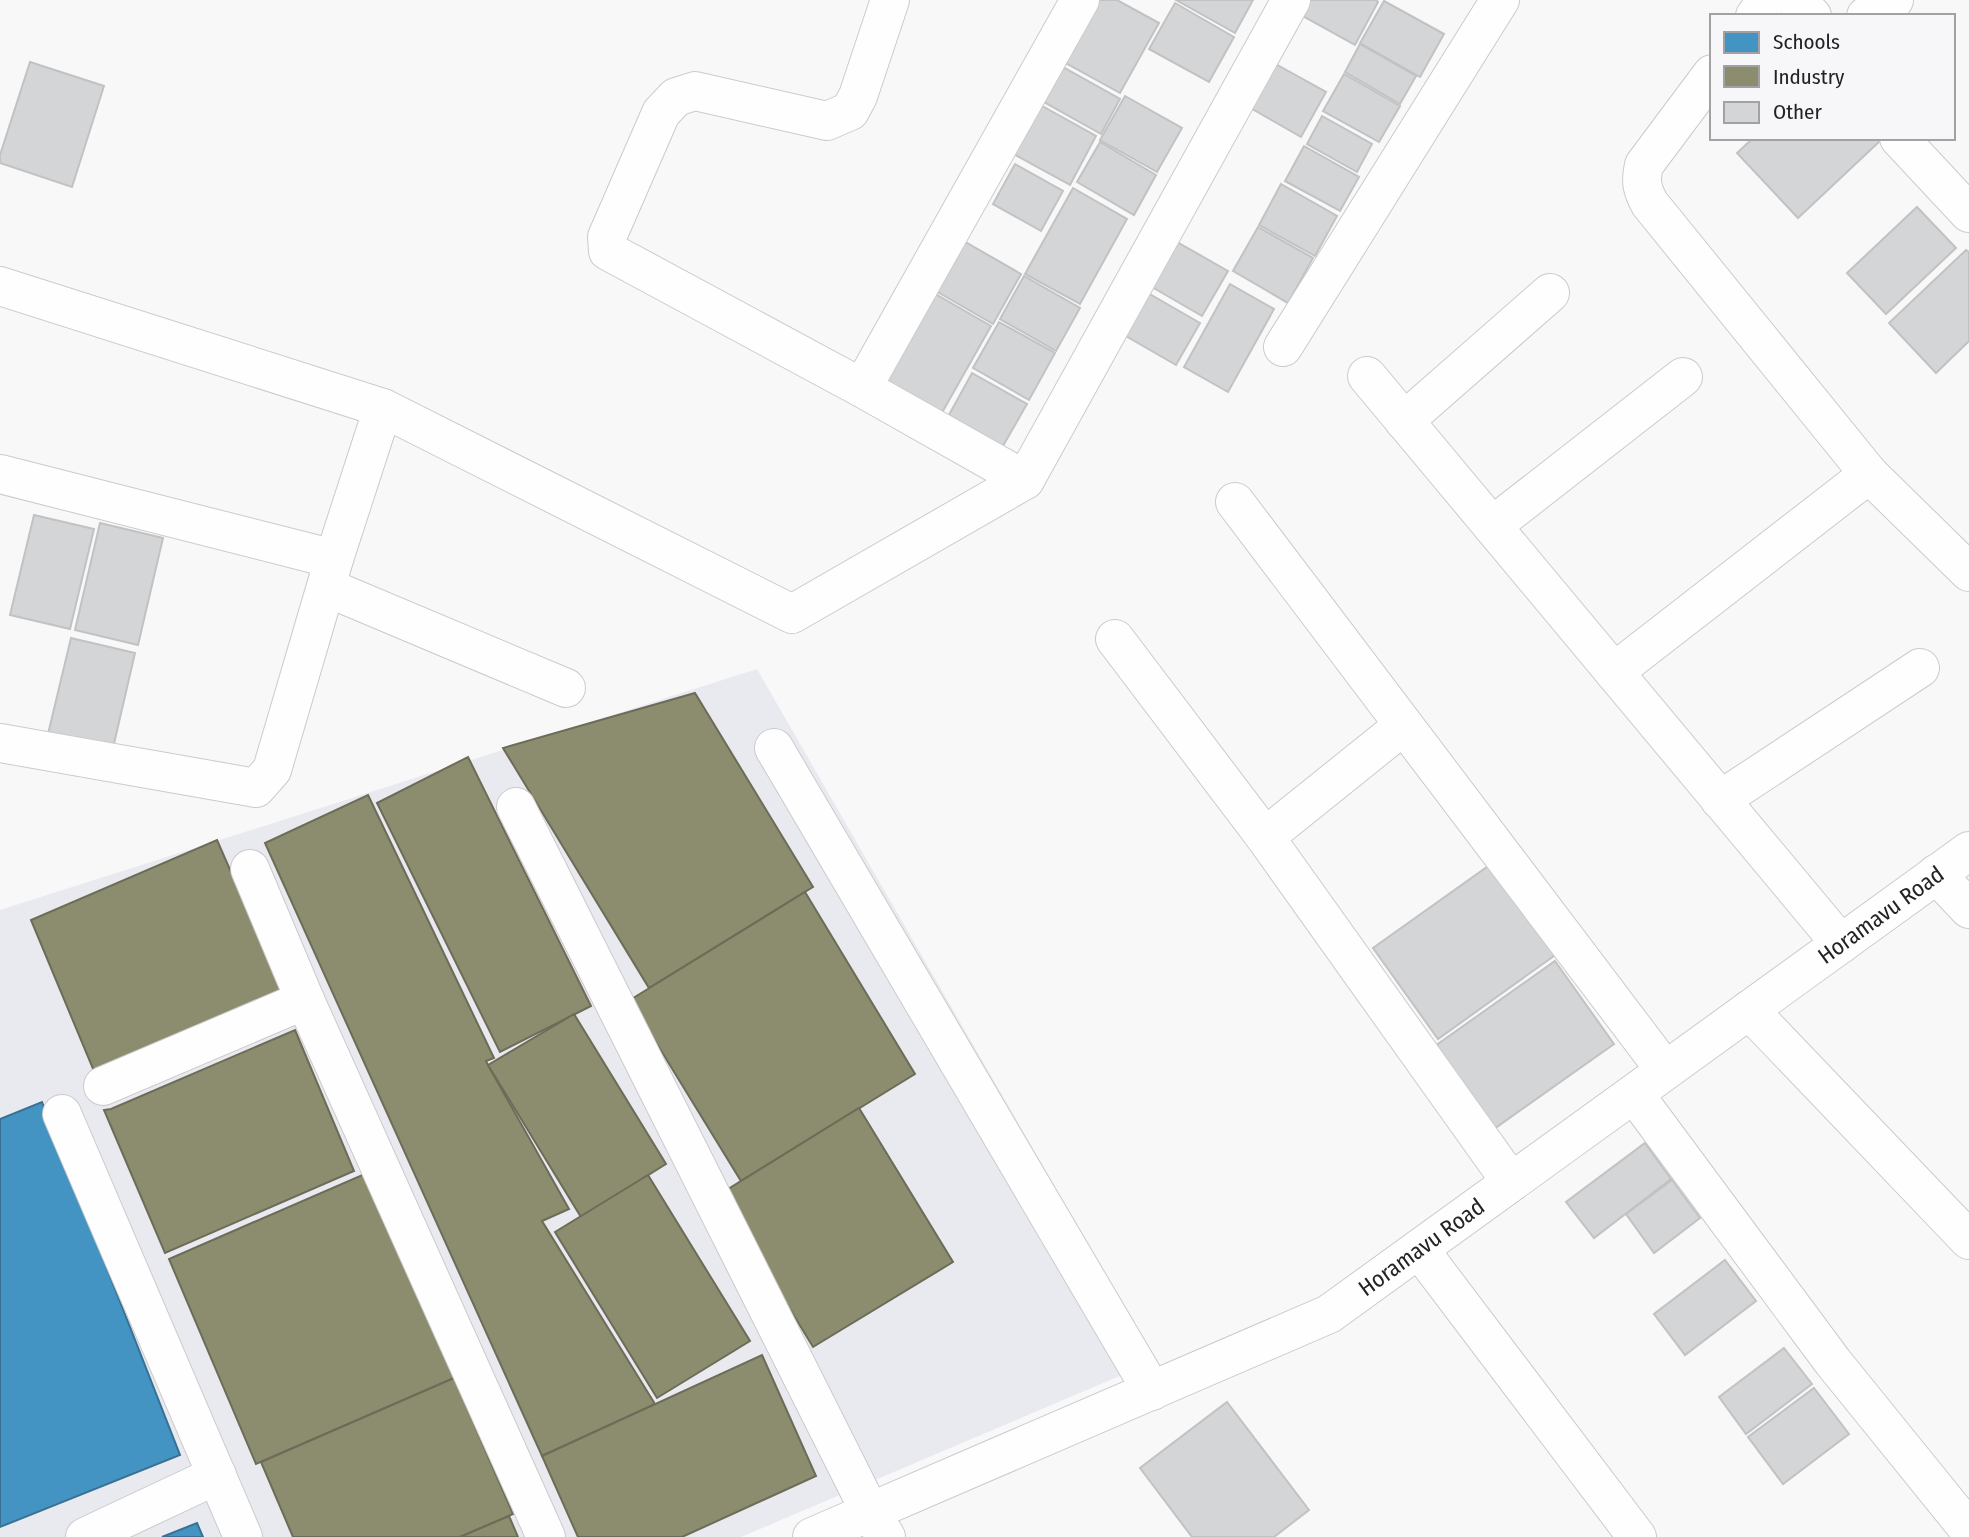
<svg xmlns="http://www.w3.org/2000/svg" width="1969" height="1537" font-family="'Fira Sans Condensed',sans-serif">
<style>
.built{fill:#e9e9f0}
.schools{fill:#4393c3;stroke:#397193;stroke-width:2}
.industry{fill:#8c8c6e;stroke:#6c6c58;stroke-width:2}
.building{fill:#d4d5d6;stroke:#c2c2c3;stroke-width:2}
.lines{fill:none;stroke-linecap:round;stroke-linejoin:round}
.minor-casing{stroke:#cbcbcc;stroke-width:40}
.minor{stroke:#fefefe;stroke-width:38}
.labels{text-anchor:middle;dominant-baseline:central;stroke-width:7;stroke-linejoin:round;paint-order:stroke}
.street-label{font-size:23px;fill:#232324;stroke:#f7f7fa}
</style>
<rect width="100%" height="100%" fill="#f8f8f9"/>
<path class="built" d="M757,669L1155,1361L741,1537H0V910Z"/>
<g class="schools">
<path d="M42,1102L180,1455L0,1527V1119Z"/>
<path d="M197,1523L203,1537H162Z"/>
</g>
<g class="industry">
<path d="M695,693L813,887L649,988L503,748Z"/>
<path d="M468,757L591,1006L500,1052L377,803Z"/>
<path d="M368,795L494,1058L486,1061L488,1065L569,1209L542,1221L655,1404L542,1456L265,843Z"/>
<path d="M217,840L283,991L96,1076L31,920Z"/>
<path d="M805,892L915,1074L741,1181L630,1000Z"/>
<path d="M574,1014L666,1164L581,1217L488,1065Z"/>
<path d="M295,1030L354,1171L165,1253L104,1110L111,1109Z"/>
<path d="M859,1108L953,1262L813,1347L720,1194Z"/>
<path d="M367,1173L454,1378L256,1464L169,1259Z"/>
<path d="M648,1175L750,1341L657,1398L555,1232Z"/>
<path d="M762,1355L816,1476L682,1537H578L542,1456Z"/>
<path d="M454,1378L513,1514L460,1537H293L261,1462Z"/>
<path d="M509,1516L518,1537H460Z"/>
</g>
<g class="building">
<path d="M1098,0H1117L1159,23L1120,93L1064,62Z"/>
<path d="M1176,0H1253L1235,33Z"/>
<path d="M1305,0H1376L1378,2L1355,45L1297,13Z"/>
<path d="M1384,1L1444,34L1420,77L1360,43Z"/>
<path d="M1175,3L1234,37L1209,82L1149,49Z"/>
<path d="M1360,44L1416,76L1400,104L1345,72Z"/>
<path d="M30,62L104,86L72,187L0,163V155Z"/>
<path d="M1272,62L1326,92L1301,137L1247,106Z"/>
<path d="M1063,67L1120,99L1101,134L1044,102Z"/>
<path d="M1344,74L1400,106L1379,142L1323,111Z"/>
<path d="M1125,96L1182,128L1157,172L1100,140Z"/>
<path d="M1035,102L1096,136L1070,185L1008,151Z"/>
<path d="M1322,116L1372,144L1357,172L1307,144Z"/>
<path d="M1753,138H1880L1881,140L1798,218L1737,153Z"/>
<path d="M1100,142L1156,175L1134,215L1077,182Z"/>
<path d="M1304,146L1359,177L1340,211L1285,181Z"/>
<path d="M1015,164L1063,191L1041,231L993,204Z"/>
<path d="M1281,184L1337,216L1315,256L1259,225Z"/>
<path d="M1073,188L1127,219L1080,304L1025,274Z"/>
<path d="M1917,207L1956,248L1886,314L1847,273Z"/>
<path d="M1258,227L1313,258L1288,303L1233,271Z"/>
<path d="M1170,238L1228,271L1202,316L1145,283Z"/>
<path d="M962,240L1021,274L993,324L934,290Z"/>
<path d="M1966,250L1969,252V341L1936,373L1889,323Z"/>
<path d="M1024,276L1080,308L1056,351L1000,319Z"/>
<path d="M1230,284L1274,309L1228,392L1184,367Z"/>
<path d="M1141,289L1200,323L1176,365L1117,331Z"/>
<path d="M932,292L991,326L939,418L880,385Z"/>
<path d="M999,322L1055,353L1029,400L973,368Z"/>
<path d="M972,373L1027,404L999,453L945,422Z"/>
<path d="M34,515L94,529L70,629L10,615Z"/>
<path d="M100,523L163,538L138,645L75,630Z"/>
<path d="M71,638L135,653L113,748L48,734Z"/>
<path d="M1494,862L1558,953L1438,1039L1373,948Z"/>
<path d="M1555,961L1614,1044L1494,1129L1435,1046Z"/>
<path d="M1645,1143L1671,1179L1594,1238L1566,1202Z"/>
<path d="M1672,1180L1700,1218L1654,1253L1626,1214Z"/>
<path d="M1725,1260L1756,1301L1685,1355L1654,1314Z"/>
<path d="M1784,1348L1812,1384L1746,1434L1719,1397Z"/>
<path d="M1814,1388L1849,1434L1783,1484L1748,1437Z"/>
<path d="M1227,1402L1309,1510L1274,1537H1192L1140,1468Z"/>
</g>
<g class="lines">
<defs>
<g id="minor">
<path d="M890,0L858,96L850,111L827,121L695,91L676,97L661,113L607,237L608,251L862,388L1025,480"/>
<path d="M1796,0L1812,16"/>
<path d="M1755,16L1767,0"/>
<path d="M1866,16L1894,0"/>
<path d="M1712,74L1644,165C1640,181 1642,190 1650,204L1869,474L1969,572"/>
<path d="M1899,138L1969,213"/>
<path d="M0,286L383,408L792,614L1025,480L1291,0"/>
<path d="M1283,347L1500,0"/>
<path d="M1367,376L1841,944"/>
<path d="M862,388L1080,0"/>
<path d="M1404,421L1550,293"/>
<path d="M0,474L334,559"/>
<path d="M1235,502L1665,1070"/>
<path d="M1492,526L1683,377"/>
<path d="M326,587L566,688"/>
<path d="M1115,639L1265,837L1511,1182"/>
<path d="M1614,672L1869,474"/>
<path d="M0,743L256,788L272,770L334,559L383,408"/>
<path d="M774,748L1152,1391"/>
<path d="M1720,800L1920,668"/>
<path d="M516,807L870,1512L886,1537"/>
<path d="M1265,837L1403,726"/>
<path d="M250,869L305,1000L546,1537"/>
<path d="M1936,874L1969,909"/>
<path d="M1749,1010L1969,1240"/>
<path d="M103,1086L305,1000"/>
<path d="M1635,1095L1833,1362L1969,1530"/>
<path d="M62,1114L243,1537"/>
<path d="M1419,1249L1637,1537"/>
<path d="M85,1537L217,1475"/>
<path id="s1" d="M812,1537L1329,1314L1969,851"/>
</g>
</defs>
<use href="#minor" class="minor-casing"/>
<use href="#minor" class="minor"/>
</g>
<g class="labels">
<g class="street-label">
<text stroke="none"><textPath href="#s1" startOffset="1244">Horamavu Road</textPath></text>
<text stroke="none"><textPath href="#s1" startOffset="677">Horamavu Road</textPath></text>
</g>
</g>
<rect x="1710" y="14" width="245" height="126" fill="#f7f7fa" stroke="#a2a2a4" stroke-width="2"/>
<rect x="1724" y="32" width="35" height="21" fill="#4393c3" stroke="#a2a2a4" stroke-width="2"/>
<text x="1773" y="49" font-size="21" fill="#232324">Schools</text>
<rect x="1724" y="66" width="35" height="21" fill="#8c8c6e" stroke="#a2a2a4" stroke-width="2"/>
<text x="1773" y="84" font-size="21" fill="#232324">Industry</text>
<rect x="1724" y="102" width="35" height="21" fill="#d4d5d6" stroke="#a2a2a4" stroke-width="2"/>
<text x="1773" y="119" font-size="21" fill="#232324">Other</text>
</svg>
